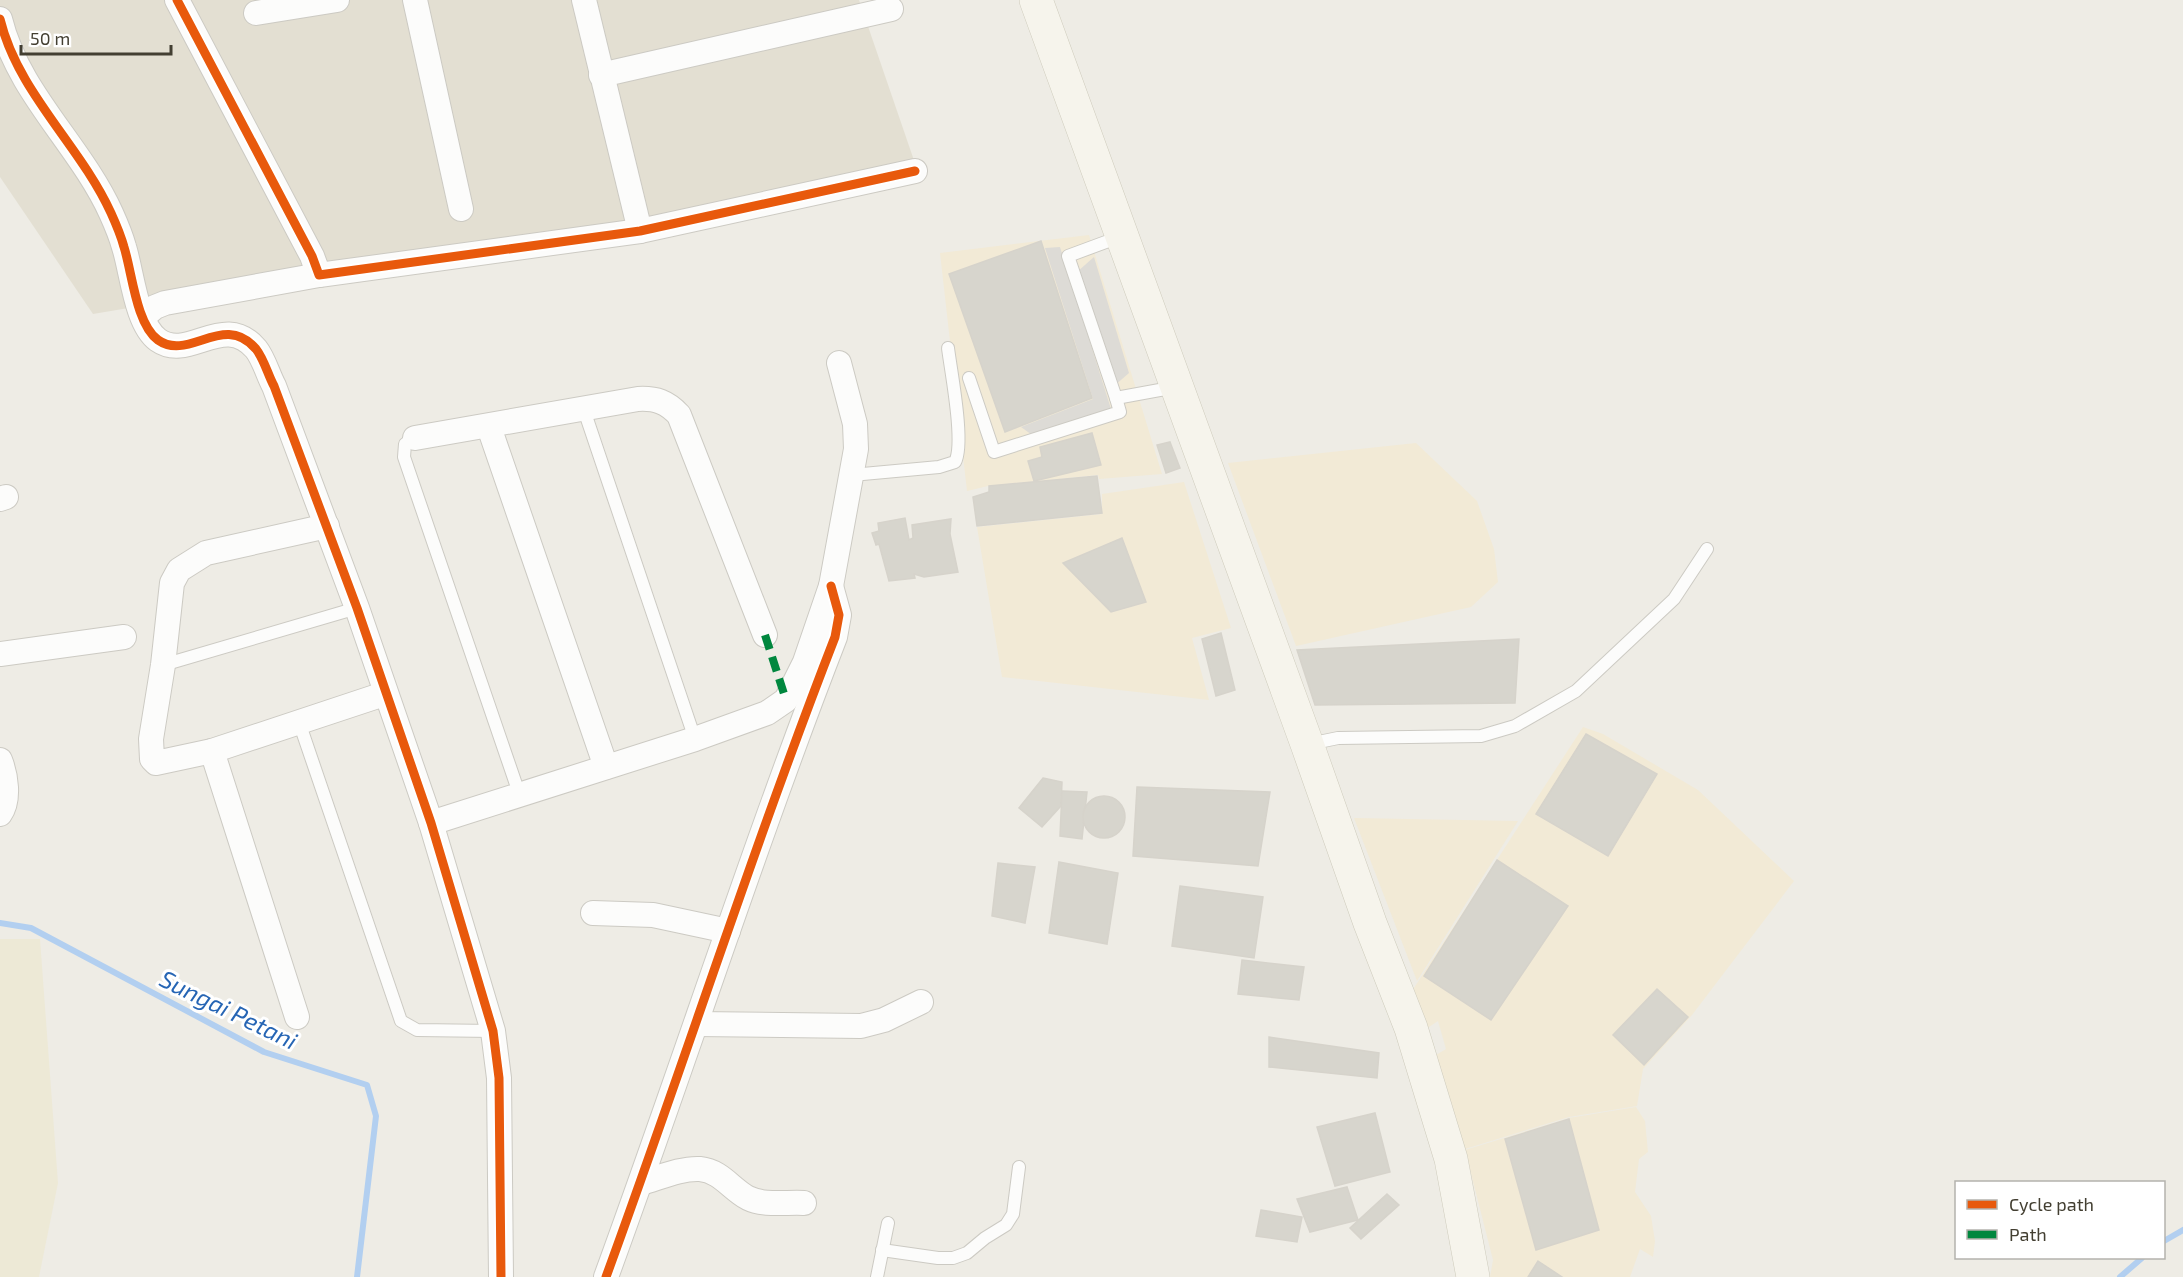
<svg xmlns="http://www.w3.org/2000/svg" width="2183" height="1277" font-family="'Exo 2',sans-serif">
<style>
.residential{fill:#e3dfd2}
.commercial{fill:#f2ead6}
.education{fill:#ede9d6}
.parking{fill:#dddbd6}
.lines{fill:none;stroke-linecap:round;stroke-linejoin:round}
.stream{stroke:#b2cff0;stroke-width:6}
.building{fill:#d7d5cd;stroke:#d6d3cb;stroke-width:1.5}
.lane-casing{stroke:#cccac3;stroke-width:14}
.street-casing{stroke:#cccac3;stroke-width:26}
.secondary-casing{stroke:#cecbbc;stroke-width:34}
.lane{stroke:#fcfcfb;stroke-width:12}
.street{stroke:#fcfcfb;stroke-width:24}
.secondary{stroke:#f6f4ec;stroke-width:33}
.quiet{stroke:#00873e;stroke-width:8;stroke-dasharray:15 8;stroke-linecap:butt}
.cycleway-casing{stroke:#fff;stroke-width:13}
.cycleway{stroke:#e8590c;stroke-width:9}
.labels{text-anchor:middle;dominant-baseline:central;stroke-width:6;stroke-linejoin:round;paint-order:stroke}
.water-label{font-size:24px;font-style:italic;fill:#2665b4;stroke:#fff}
</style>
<rect width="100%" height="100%" fill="#eeece5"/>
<path class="residential" d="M0,0H859L919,175L93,314L0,177Z"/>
<g class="commercial">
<path d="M1089,235L1162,474L1099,479L1098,475L988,486L967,491L940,253Z"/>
<path d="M1416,443L1477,501L1494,549L1498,582L1471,607L1296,646L1228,463Z"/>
<path d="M1184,482L1231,628L1192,638L1209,700L1002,677L977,527L1102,514V494Z"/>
<path d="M1583,727L1603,734L1698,790L1794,881L1692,1015L1643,1069L1637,1106L1569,1117L1465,1149L1436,1055L1446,1049L1438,1021L1426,1029L1412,991Z"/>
<path d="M1354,818L1518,821L1417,981Z"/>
<path d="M1636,1107L1645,1121L1648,1152L1639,1159L1635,1192L1651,1216L1655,1241L1653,1257L1640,1249L1630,1277H1490L1493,1260L1465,1150L1569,1118Z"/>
</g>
<path class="education" d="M0,939H40L58,1183L39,1277H0Z"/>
<g class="parking">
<path d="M1060,247L1111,409L1035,437L1021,427L1093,399L1045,248Z"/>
<path d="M1094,257L1129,373L1114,386L1077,272Z"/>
</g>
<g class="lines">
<g class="stream">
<path d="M0,923L31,928L264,1052L367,1085L376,1116L357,1277"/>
<path d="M2164,1241L2183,1230"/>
<path d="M2120,1277L2142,1258"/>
</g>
</g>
<g class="building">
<path d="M1041,241L1092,398L1005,432L949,274Z"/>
<path d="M1092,433L1101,465L1034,481L1028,461L1042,457L1040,447Z"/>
<path d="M1170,442L1180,468L1166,473L1157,445Z"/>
<path d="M1097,476L1102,513L977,526L973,497L989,492V486Z"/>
<path d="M905,518L909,540L913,538L912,525L951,519L950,534L958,572L924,577L914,574L915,578L889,581L879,544L876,545L872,533L879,531L878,523Z"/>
<path d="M1122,538L1146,602L1111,612L1063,563Z"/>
<path d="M1221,633L1235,690L1216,696L1202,639Z"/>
<path d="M1519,639L1515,703L1315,705L1297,650Z"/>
<path d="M1586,734L1657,774L1608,856L1536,814Z"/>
<path d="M1043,778L1062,782L1061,806L1042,827L1019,808Z"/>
<path d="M1137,787L1270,792L1258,866L1133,856Z"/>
<path d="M1062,791L1087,792L1082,839L1060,836Z"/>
<circle cx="1104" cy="817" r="21"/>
<path d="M1497,860L1568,906L1491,1020L1424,976Z"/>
<path d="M1059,862L1118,873L1107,944L1049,933Z"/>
<path d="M998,863L1035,867L1025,923L992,916Z"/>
<path d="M1180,886L1263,897L1254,958L1172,946Z"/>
<path d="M1242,960L1304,967L1299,1000L1238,994Z"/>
<path d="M1657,989L1688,1017L1644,1065L1613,1035Z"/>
<path d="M1269,1037L1379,1053L1377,1078L1269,1067Z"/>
<path d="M1375,1113L1390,1172L1335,1186L1317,1127Z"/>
<path d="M1569,1119L1599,1230L1536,1250L1505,1139Z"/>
<path d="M1347,1187L1358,1220L1310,1232L1297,1199Z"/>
<path d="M1387,1194L1399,1205L1361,1239L1350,1228Z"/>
<path d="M1261,1210L1302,1217L1297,1242L1256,1236Z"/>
<path d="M1538,1261L1562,1277H1528Z"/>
</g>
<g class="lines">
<defs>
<g id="lane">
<path d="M1122,236L1068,256L1116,398L1176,387"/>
<path d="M969,378L994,452L1120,412L1116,398"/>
<path d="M584,410L695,739"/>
<path d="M415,438L405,444L404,457L520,796"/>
<path d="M852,475L939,467L955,462C965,443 951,372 948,348"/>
<path d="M163,665L357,608"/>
<path d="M299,722L401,1021L417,1030L493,1031"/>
<path d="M1309,744L1338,738L1481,736L1515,726L1576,691L1674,599L1707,549"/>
<path d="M882,1250L938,1258H953L967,1253L985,1238L1006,1225L1013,1214L1019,1167"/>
<path d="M877,1277L888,1223"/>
</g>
<g id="street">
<path d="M177,0L312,256L319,275L640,231L915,171"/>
<path d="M415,0L461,209"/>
<path d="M584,0L640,231"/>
<path d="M256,13L337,0"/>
<path d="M0,19C18,93 80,145 111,213C116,224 121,236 124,247C132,272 136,324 158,340C189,362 224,311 256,349C264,359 268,375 274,386L357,608L431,823L493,1031L499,1078L501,1277"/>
<path d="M601,75L891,9"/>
<path d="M143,317L155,307L165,303L319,275"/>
<path d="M489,427L606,767"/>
<path d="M415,438L638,399C656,398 667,402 679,415L765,635"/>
<path d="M0,499L6,497"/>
<path d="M327,526L206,553L179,570L172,583L163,665L151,739L152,759L156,763L212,751L384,694"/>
<path d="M0,654L124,637"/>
<path d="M212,751L297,1017"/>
<path d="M0,760C6,775 10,800 0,814"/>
<path d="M431,823L695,739L767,713L786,700L805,662L831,586L856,449L855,424L839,363"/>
<path d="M593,913L653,915L728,931"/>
<path d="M696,1024L861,1026L884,1020L921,1002"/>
<path d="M641,1183C659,1178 680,1168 700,1169C721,1171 731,1189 748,1198C764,1206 786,1202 804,1203"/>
<path d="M606,1277C684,1064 753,848 835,637L839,615L831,586"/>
</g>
<path id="secondary" d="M1036,0L1307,744L1370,923L1411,1028L1451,1159L1473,1277"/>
</defs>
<use href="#lane" class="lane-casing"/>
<use href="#street" class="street-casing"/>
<use href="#secondary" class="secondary-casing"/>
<use href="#lane" class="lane"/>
<use href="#street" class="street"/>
<use href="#secondary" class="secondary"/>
<path class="quiet" d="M765,635L786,700"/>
<defs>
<g id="cycleway">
<path d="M177,0L312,256L319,275L640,231L915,171"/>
<path d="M0,19C18,93 80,145 111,213C116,224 121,236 124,247C132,272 136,324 158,340C189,362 224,311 256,349C264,359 268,375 274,386L357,608L431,823L493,1031L499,1078L501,1277"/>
<path d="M606,1277C684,1064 753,848 835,637L839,615L831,586"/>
</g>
</defs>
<use href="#cycleway" class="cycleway-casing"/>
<use href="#cycleway" class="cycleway"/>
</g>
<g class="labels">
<g class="water-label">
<text transform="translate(229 1009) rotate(26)">Sungai Petani</text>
</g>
</g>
<rect x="1955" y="1181" width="210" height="78" fill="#ffffff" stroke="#b4b2ad" stroke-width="1.5"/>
<rect x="1967" y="1200" width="30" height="9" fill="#e8590c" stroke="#b4b2ad" stroke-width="1.5"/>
<text x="2009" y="1211" font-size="18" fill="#433f32">Cycle path</text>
<rect x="1967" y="1230" width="30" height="9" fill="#00873e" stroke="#b4b2ad" stroke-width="1.5"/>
<text x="2009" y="1241" font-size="18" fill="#433f32">Path</text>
<path d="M21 45v9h150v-9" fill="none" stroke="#433f32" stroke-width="3"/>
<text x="30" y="45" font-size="18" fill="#433f32" stroke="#ffffff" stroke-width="4.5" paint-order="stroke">50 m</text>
</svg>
